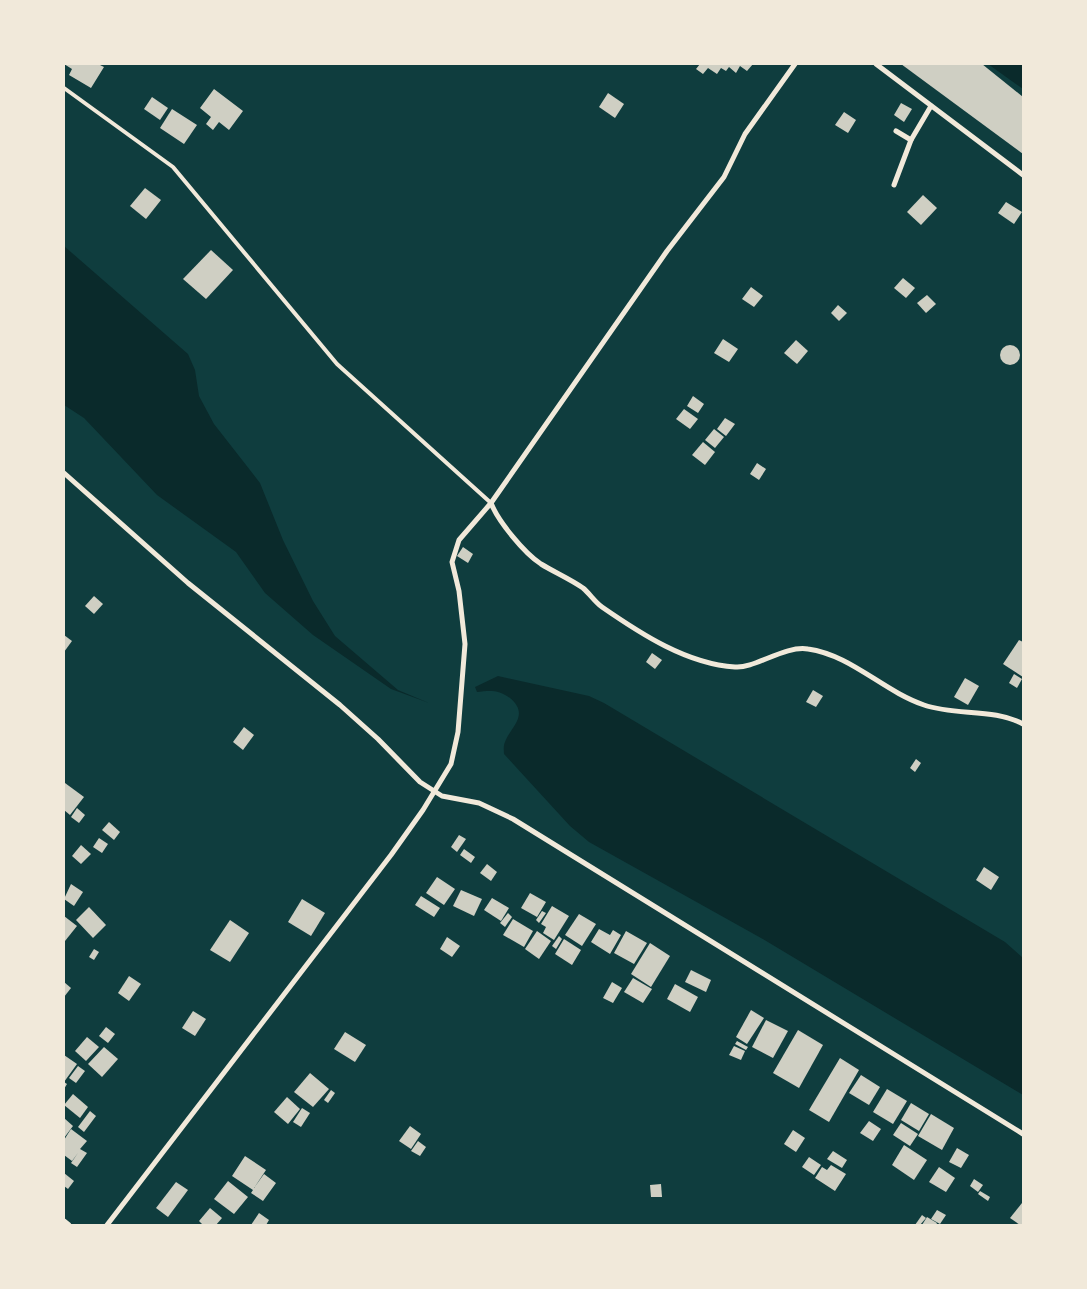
<svg xmlns="http://www.w3.org/2000/svg" width="1087" height="1289" font-family="'Fira Sans',sans-serif">
<style>
.water{fill:#0a2a2b}
.building{fill:#cfcfc3}
.lines{fill:none;stroke-linecap:round;stroke-linejoin:round}
.service{stroke:#f1e9da;stroke-width:4}
.minor{stroke:#f1e9da;stroke-width:5}
</style>
<rect width="100%" height="100%" fill="#0f3d3e"/>
<g class="water">
<path d="M988,64H1023V89Z"/>
<path d="M64,246L188,354L195,370L199,396L214,424L260,483L283,540L313,601L335,636L398,690L429,703L391,689L313,635L265,593L236,552L157,495L84,418L64,405Z"/>
<path d="M498,676L589,696L604,703L1005,942L1023,958V1095L761,938L589,842L570,826L504,754C504,751 503,746 505,742C511,726 530,715 510,698C499,690 491,690 477,692L475,687Z"/>
</g>
<g class="building">
<path d="M64,64H98L104,67L91,88L69,75L72,69Z"/>
<path d="M700,64H753L747,71L740,66L736,73L729,67L726,71L721,68L717,74L708,68L703,74L696,69Z"/>
<path d="M901,64H982L1023,97V154Z"/>
<path d="M214,89L243,111L229,130L219,122L213,130L206,124L211,117L200,108Z"/>
<path d="M608,93L624,104L615,118L599,107Z"/>
<path d="M152,97L168,108L160,120L144,109Z"/>
<path d="M901,103L912,109L904,122L894,115Z"/>
<path d="M172,109L197,125L184,144L160,128Z"/>
<path d="M844,112L856,120L848,133L835,125Z"/>
<path d="M145,188L161,200L146,219L130,206Z"/>
<path d="M923,195L937,208L921,225L907,212Z"/>
<path d="M1006,202L1022,212L1014,224L998,213Z"/>
<path d="M211,250L233,270L206,299L183,279Z"/>
<path d="M903,278L915,288L906,298L894,288Z"/>
<path d="M751,287L763,296L754,307L742,299Z"/>
<path d="M927,295L936,304L926,313L917,303Z"/>
<path d="M838,305L847,313L839,321L831,313Z"/>
<path d="M723,339L738,349L729,362L714,353Z"/>
<path d="M796,340L808,351L797,364L784,353Z"/>
<circle cx="1010" cy="355" r="10"/>
<path d="M693,396L704,404L698,413L687,406Z"/>
<path d="M684,409L698,419L690,429L676,419Z"/>
<path d="M725,418L735,424L726,436L717,429Z"/>
<path d="M714,429L724,437L715,448L705,440Z"/>
<path d="M703,442L715,452L705,465L692,455Z"/>
<path d="M757,463L766,469L759,480L750,474Z"/>
<path d="M463,547L473,554L468,563L457,556Z"/>
<path d="M94,596L103,604L94,614L85,606Z"/>
<path d="M64,635L72,641L64,652Z"/>
<path d="M1019,640L1023,642V677L1003,664Z"/>
<path d="M652,653L662,660L655,669L646,662Z"/>
<path d="M1014,674L1022,679L1017,688L1009,683Z"/>
<path d="M965,678L979,686L968,705L954,697Z"/>
<path d="M813,690L823,696L816,707L806,702Z"/>
<path d="M244,727L254,735L243,750L233,742Z"/>
<path d="M916,759L921,763L915,772L910,768Z"/>
<path d="M65,783L84,797L70,815L64,810Z"/>
<path d="M77,808L85,815L79,823L71,817Z"/>
<path d="M109,822L120,832L114,840L102,830Z"/>
<path d="M459,835L466,839L457,852L451,847Z"/>
<path d="M99,838L108,844L102,853L93,847Z"/>
<path d="M81,845L91,854L81,864L72,856Z"/>
<path d="M464,849L475,857L471,863L460,855Z"/>
<path d="M487,864L497,872L491,881L480,873Z"/>
<path d="M984,867L999,877L991,890L976,880Z"/>
<path d="M437,877L455,889L444,905L426,893Z"/>
<path d="M71,884L83,892L74,906L64,899Z"/>
<path d="M461,890L482,899L474,916L453,906Z"/>
<path d="M530,893L546,902L537,917L521,908Z"/>
<path d="M421,896L440,908L434,917L415,905Z"/>
<path d="M492,898L509,908L501,921L484,910Z"/>
<path d="M302,899L325,913L311,936L288,922Z"/>
<path d="M552,906L569,916L554,940L543,933L546,927L541,924Z"/>
<path d="M89,907L106,925L93,938L76,920Z"/>
<path d="M542,911L546,913L539,923L536,920Z"/>
<path d="M508,913L512,917L505,927L500,923Z"/>
<path d="M579,914L596,924L582,946L565,935Z"/>
<path d="M64,916L77,926L65,941L64,940Z"/>
<path d="M513,919L533,931L524,947L503,935Z"/>
<path d="M230,920L249,933L230,962L210,950Z"/>
<path d="M599,929L610,935L613,930L621,935L610,954L591,942Z"/>
<path d="M537,931L551,941L539,959L525,949Z"/>
<path d="M626,931L647,943L634,964L614,953Z"/>
<path d="M559,936L562,939L556,949L552,946Z"/>
<path d="M447,937L460,946L452,957L440,949Z"/>
<path d="M564,939L581,950L572,965L555,954Z"/>
<path d="M650,943L670,956L651,987L631,974Z"/>
<path d="M94,949L99,952L94,960L89,957Z"/>
<path d="M691,970L711,980L706,992L685,982Z"/>
<path d="M129,976L141,984L129,1001L118,993Z"/>
<path d="M633,978L652,989L643,1003L624,992Z"/>
<path d="M64,982L71,988L64,997Z"/>
<path d="M612,982L622,988L613,1003L603,998Z"/>
<path d="M675,984L698,997L690,1012L667,999Z"/>
<path d="M751,1010L764,1018L747,1044L736,1037Z"/>
<path d="M193,1011L206,1019L195,1036L182,1028Z"/>
<path d="M766,1020L788,1031L773,1058L752,1047Z"/>
<path d="M106,1027L115,1034L108,1043L99,1036Z"/>
<path d="M798,1030L823,1045L799,1088L773,1073Z"/>
<path d="M345,1032L366,1045L355,1062L334,1049Z"/>
<path d="M87,1037L99,1047L86,1061L75,1051Z"/>
<path d="M737,1041L748,1047L746,1050L735,1044Z"/>
<path d="M734,1046L745,1051L741,1060L729,1055Z"/>
<path d="M104,1047L118,1059L102,1077L88,1064Z"/>
<path d="M64,1055L77,1064L64,1082L67,1084L64,1089Z"/>
<path d="M840,1058L859,1070L829,1122L809,1110Z"/>
<path d="M78,1066L85,1071L76,1083L69,1078Z"/>
<path d="M310,1073L329,1089L313,1107L294,1092Z"/>
<path d="M861,1075L880,1087L869,1105L849,1093Z"/>
<path d="M887,1089L907,1101L893,1124L873,1112Z"/>
<path d="M331,1090L335,1093L328,1103L324,1100Z"/>
<path d="M73,1094L88,1107L80,1118L64,1105Z"/>
<path d="M287,1097L300,1109L288,1124L274,1112Z"/>
<path d="M911,1103L929,1114L919,1131L901,1120Z"/>
<path d="M302,1108L310,1113L301,1127L293,1122Z"/>
<path d="M90,1111L96,1116L84,1132L78,1127Z"/>
<path d="M931,1114L954,1128L942,1150L918,1136Z"/>
<path d="M64,1118L73,1126L64,1138Z"/>
<path d="M869,1121L881,1129L873,1141L860,1133Z"/>
<path d="M901,1123L918,1134L910,1146L893,1135Z"/>
<path d="M410,1126L421,1134L411,1149L399,1141Z"/>
<path d="M71,1129L87,1141L80,1149L87,1153L77,1167L71,1163L78,1153L72,1161L64,1155V1140Z"/>
<path d="M793,1130L805,1138L796,1152L784,1144Z"/>
<path d="M418,1141L426,1147L420,1156L411,1151Z"/>
<path d="M904,1145L927,1160L914,1180L892,1165Z"/>
<path d="M957,1148L969,1155L961,1168L949,1162Z"/>
<path d="M833,1151L847,1160L842,1168L827,1159Z"/>
<path d="M245,1156L266,1170L254,1188L264,1174L276,1183L263,1201L251,1193L253,1190L232,1176Z"/>
<path d="M809,1157L821,1165L814,1175L802,1167Z"/>
<path d="M831,1165L846,1174L835,1191L815,1178L822,1167L827,1170Z"/>
<path d="M939,1167L955,1178L946,1192L929,1182Z"/>
<path d="M64,1173L74,1181L68,1189L64,1186Z"/>
<path d="M974,1179L983,1185L978,1192L970,1186Z"/>
<path d="M228,1181L248,1197L234,1214L214,1199Z"/>
<path d="M176,1182L188,1190L168,1217L156,1208Z"/>
<path d="M661,1184L662,1197H651L650,1185Z"/>
<path d="M980,1191L990,1197L988,1201L978,1194Z"/>
<path d="M1022,1203L1023,1225H1020L1010,1218Z"/>
<path d="M210,1208L222,1218L216,1225H203L199,1221Z"/>
<path d="M937,1210L946,1215L940,1224L931,1219Z"/>
<path d="M259,1213L269,1220L266,1225H251Z"/>
<path d="M922,1215L926,1218L920,1225H915Z"/>
<path d="M927,1217L937,1223L936,1225H922Z"/>
</g>
<g class="lines">
<path class="service" d="M64,88L173,167L337,364L491,503"/>
<g class="minor">
<path d="M876,64L1023,175"/>
<path d="M896,131L911,140"/>
<path d="M894,185L911,140L931,106"/>
<path d="M64,473L188,583L340,705L378,739L420,782L442,796L479,803L513,819L1023,1134"/>
<path d="M491,503C498,521 524,553 541,564C554,572 570,579 583,588C590,594 595,602 602,607C641,634 687,664 735,667C754,669 785,645 808,649C851,655 883,691 924,705C956,716 993,708 1023,724"/>
<path d="M64,1221L69,1225"/>
<path d="M107,1225L391,855L423,810L451,764L458,732L465,644L459,591L452,562L459,540L491,503L667,251L724,177L745,134L795,64"/>
</g>
</g>
<rect width="1087" height="1289" fill="none" stroke="#f1e9da" stroke-width="130"/>
</svg>
